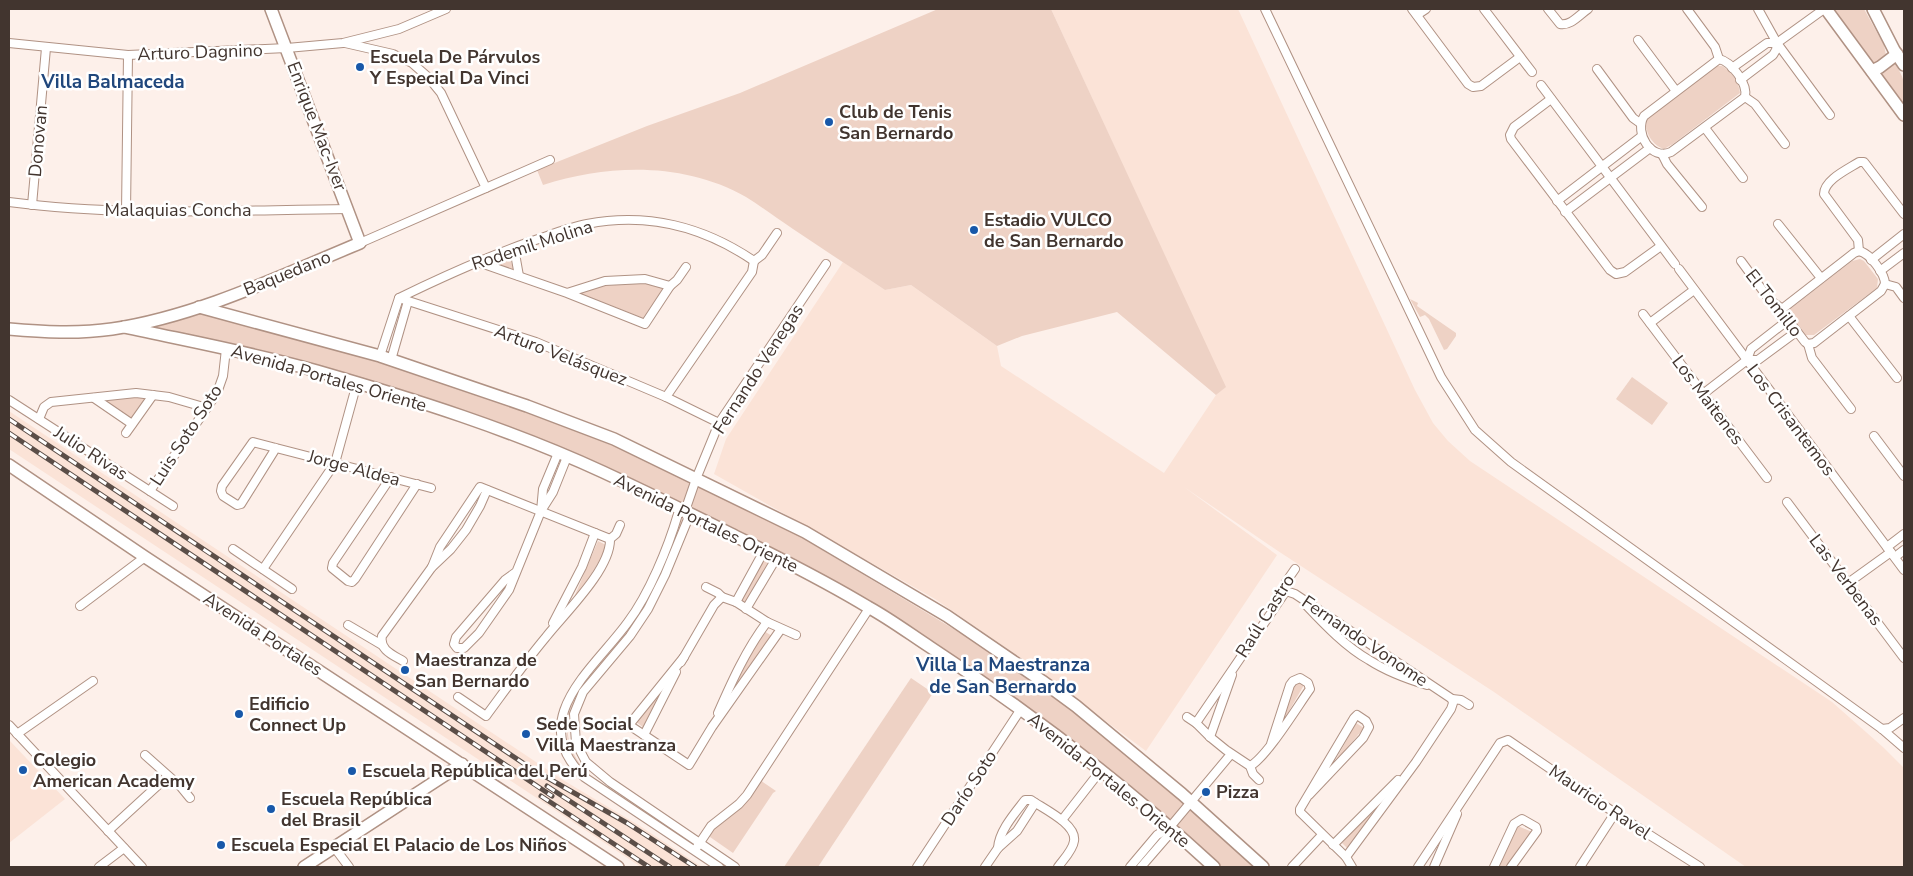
<svg xmlns="http://www.w3.org/2000/svg" width="1913" height="876" font-family="'Nunito Sans',sans-serif">
<style>
.built{fill:#fbe3d7}
.green{fill:#eed2c5}
.lines{fill:none;stroke-linecap:round;stroke-linejoin:round}
.street-casing{stroke:#b09284;stroke-width:10}
.secondary-casing{stroke:#b09284;stroke-width:14}
.street{stroke:#fff;stroke-width:8}
.secondary{stroke:#fff;stroke-width:11}
.rail-casing{stroke:#5b4e48;stroke-width:5}
.rail{stroke:#fff;stroke-width:3;stroke-dasharray:9;stroke-linecap:butt}
.poi-dot{fill:#1858a9;stroke:#fff;stroke-width:2}
.labels{text-anchor:middle;dominant-baseline:central;stroke-width:5;stroke-linejoin:round;paint-order:stroke}
.street-label{font-size:18px;fill:#42352f;stroke:#fff}
.poi-label{font-size:18px;font-weight:bold;fill:#42352f;stroke:#fff;text-anchor:start}
.neighbourhood-label{font-size:19px;font-weight:bold;fill:#20477c;stroke:#fff}
</style>
<rect width="100%" height="100%" fill="#fdf0ea"/>
<g class="built">
<path d="M1051,9H1238L1415,390L1433,423L1448,441L1470,461L1832,702L1884,748L1904,768V867H1746L1494,692L1278,551L1184,487L1277,555L1146,751L1019,657L935,599L714,474L726,439L843,262L885,290L911,285L997,346L1001,366L1164,473L1216,395L1225,387Z"/>
<path d="M9,411L563,780L640,826L702,867H641L9,449Z"/>
<path d="M9,740L65,799L9,843Z"/>
</g>
<g class="green">
<path d="M938,9H1051L1226,387L1216,395L1117,312L1022,336L997,346L911,285L885,290C855,270 824,250 793,229C778,219 762,207 746,197C684,162 609,164 543,185L537,170L647,126L740,93Z"/>
<path d="M1831,9H1864L1884,45L1886,55L1878,63L1871,62Z"/>
<path d="M1894,62C1903,76 1909,88 1902,106L1877,71Z"/>
<path d="M1717,66H1722C1732,71 1739,83 1740,93L1673,144L1664,149C1653,146 1643,131 1647,119Z"/>
<path d="M509,255L514,271L489,262Z"/>
<path d="M1860,259L1864,261L1878,279L1877,288L1814,335H1805L1790,316V309L1852,261Z"/>
<path d="M643,283L664,288L643,318L579,293L602,286Z"/>
<path d="M1410,299L1418,303L1417,306L1456,333V336L1447,349L1444,350L1429,319L1425,315L1420,317Z"/>
<path d="M200,310L384,362L510,405L659,464L769,518L977,643L1030,681L1073,711L1128,756L1191,809L1257,867H1217L1124,784L819,576L486,423L149,328Z"/>
<path d="M1632,377L1668,403L1652,425L1616,399Z"/>
<path d="M132,396H148L132,421L100,400Z"/>
<path d="M680,519L683,520V522C672,549 663,577 648,602C642,612 636,622 629,631C612,654 572,692 568,719C565,740 574,759 588,774L684,838L681,841L586,778L570,758L565,720L576,692L633,621Z"/>
<path d="M598,541L608,546L567,614Z"/>
<path d="M765,558L771,562L747,603L741,600Z"/>
<path d="M764,631L772,636L732,690Z"/>
<path d="M911,678L933,693L818,867H784Z"/>
<path d="M1295,681L1304,685L1281,725Z"/>
<path d="M666,683L644,728L635,721Z"/>
<path d="M1356,723L1364,728L1334,763Z"/>
<path d="M760,780L776,791L773,793L733,853L710,837C711,824 735,812 744,804C752,798 756,788 760,780Z"/>
<path d="M1386,796L1351,852L1342,843Z"/>
<path d="M1518,826L1532,832L1506,867H1499Z"/>
</g>
<g class="lines">
<defs>
<g id="street">
<path d="M1265,9L1441,377L1475,430L1511,462L1817,682L1882,729L1904,748"/>
<path d="M1412,9L1468,84L1473,87L1481,86L1520,57"/>
<path d="M1484,9L1532,72"/>
<path d="M1548,9L1560,24C1571,26 1579,15 1588,9"/>
<path d="M1687,9L1715,47L1719,59"/>
<path d="M1758,9L1777,43L1830,115"/>
<path d="M1417,15L1426,9"/>
<path d="M1638,40L1676,91"/>
<path d="M9,43L128,55L287,48L343,43L399,29L446,9"/>
<path d="M345,43L393,54L412,63L428,77L441,93L486,188"/>
<path d="M1719,59C1732,62 1748,84 1745,97L1671,152C1651,161 1634,133 1644,116Z"/>
<path d="M1732,68L1767,43H1777L1824,9"/>
<path d="M1597,69L1633,118L1640,123"/>
<path d="M1740,80L1773,55L1776,50L1777,43"/>
<path d="M1541,85L1675,264"/>
<path d="M1745,97L1755,104L1785,144"/>
<path d="M1551,99L1514,127L1510,135L1511,139L1610,270L1616,274L1625,272L1661,246"/>
<path d="M1705,128L1743,178"/>
<path d="M1662,154L1667,164L1702,207"/>
<path d="M1557,201L1642,136"/>
<path d="M9,202C121,217 235,210 348,209"/>
<path d="M32,205L46,48"/>
<path d="M126,212L128,55"/>
<path d="M1565,212L1650,148"/>
<path d="M1778,224L1821,278"/>
<path d="M360,243L550,160"/>
<path d="M514,248L519,276"/>
<path d="M1859,251L1858,240L1824,194C1824,180 1848,169 1859,162H1864L1904,214"/>
<path d="M1859,251C1870,253 1885,274 1885,284"/>
<path d="M1871,260L1904,234"/>
<path d="M754,261L762,255L777,233"/>
<path d="M1741,261L1769,299L1782,309V312L1805,342L1808,344"/>
<path d="M478,262L567,293L645,324L670,286L645,279L605,281L567,293"/>
<path d="M1679,269L1904,570"/>
<path d="M1880,271L1904,253"/>
<path d="M1885,284L1896,287L1904,298"/>
<path d="M670,286L677,280L686,267"/>
<path d="M399,298L536,342L666,397L719,423"/>
<path d="M1782,309L1854,253L1859,251"/>
<path d="M1643,314L1767,478"/>
<path d="M1849,316L1897,378"/>
<path d="M1650,323L1694,290"/>
<path d="M1808,344L1814,343L1881,291L1885,284"/>
<path d="M1808,344L1812,358L1851,409"/>
<path d="M380,356L399,298C442,277 484,258 529,242C548,236 567,228 587,224C647,212 704,227 754,261"/>
<path d="M391,360L408,301"/>
<path d="M1747,360H1758L1796,332"/>
<path d="M1703,394L1747,360L1751,349L1788,320"/>
<path d="M666,397L752,272L754,261"/>
<path d="M94,398L132,424"/>
<path d="M9,400L173,506"/>
<path d="M39,419L44,407L51,402L136,393L169,397L207,408"/>
<path d="M126,433L153,395"/>
<path d="M1874,436L1904,476"/>
<path d="M276,448L241,504L237,505L223,496L221,491L222,486L253,442L276,448L431,488"/>
<path d="M391,477L333,563L332,568L348,581L352,582L355,579L417,484"/>
<path d="M150,491L217,393L223,376L226,349"/>
<path d="M1787,502L1904,658"/>
<path d="M541,511L543,489L558,453"/>
<path d="M685,511L678,514C668,548 649,594 628,622C595,668 524,719 584,777L719,867"/>
<path d="M610,539L616,534L620,525"/>
<path d="M1887,547L1904,534"/>
<path d="M233,549L292,589"/>
<path d="M1895,557L1904,550"/>
<path d="M432,567L440,547L480,487L610,539"/>
<path d="M263,569L335,463L357,383"/>
<path d="M516,572L505,580L456,637L454,644L457,648H464L479,633L509,590L541,511L553,492L567,457"/>
<path d="M1848,583L1891,552"/>
<path d="M706,587L718,593L722,597"/>
<path d="M1286,591L1295,594L1452,699L1461,700L1469,705"/>
<path d="M736,602L764,551"/>
<path d="M80,606L145,557"/>
<path d="M1307,606C1325,625 1346,647 1369,660C1386,671 1407,679 1427,685"/>
<path d="M746,609L777,557"/>
<path d="M553,623L582,567L595,533"/>
<path d="M348,625L382,645"/>
<path d="M684,657L629,725L689,765L712,727L781,629"/>
<path d="M403,661C393,655 379,650 382,636L432,567L451,549L466,530L480,506L487,490"/>
<path d="M681,662L714,605L722,597L736,602L767,622L796,635"/>
<path d="M458,697L486,716C506,689 525,662 546,637C564,614 611,569 610,539"/>
<path d="M718,713C732,681 746,650 767,622"/>
<path d="M1187,717L1196,723L1210,737L1226,750L1250,766L1253,774L1259,780"/>
<path d="M1196,723L1286,591V582L1295,569"/>
<path d="M9,725L142,867"/>
<path d="M1882,729L1890,728L1904,718"/>
<path d="M17,734L93,681"/>
<path d="M644,735L676,672"/>
<path d="M1210,737L1232,675"/>
<path d="M145,755L181,787L190,798"/>
<path d="M1250,766C1266,758 1297,707 1310,689L1308,683L1300,678L1293,681L1290,685L1271,744"/>
<path d="M1309,795L1363,738L1369,727L1366,721L1357,715L1354,718L1300,809V812L1346,857L1352,867"/>
<path d="M1062,820L1101,770"/>
<path d="M108,831L168,776"/>
<path d="M1333,845L1398,780"/>
<path d="M334,847L349,867"/>
<path d="M697,847L711,826L739,804L747,795L870,607"/>
<path d="M998,848C999,831 1015,813 1025,800H1031C1042,808 1077,824 1074,841C1073,850 1063,860 1058,867"/>
<path d="M1346,857L1416,762L1451,709L1453,703L1452,699"/>
<path d="M99,867L124,848"/>
<path d="M735,867L610,782L586,762L576,743L574,714L583,692L630,636L648,609L665,575L688,519L685,511L696,479L719,423L826,264"/>
<path d="M917,867L1021,709"/>
<path d="M985,867L998,848L1017,831L1035,803"/>
<path d="M1130,867L1157,835L1170,827"/>
<path d="M1141,867L1167,837L1170,827L1231,754"/>
<path d="M1292,867L1322,835"/>
<path d="M1418,867L1500,743L1508,740L1615,813L1700,867"/>
<path d="M1434,867L1457,814"/>
<path d="M1494,867L1514,824L1522,819L1536,827L1537,831L1511,867"/>
<path d="M1580,867L1615,813"/>
</g>
<g id="secondary">
<path d="M1826,9L1904,115"/>
<path d="M1873,9L1894,50L1904,65"/>
<path d="M1872,71L1880,67L1897,54"/>
<path d="M199,307L380,356L527,406L614,439L805,532L947,616L1042,681L1076,706L1182,794L1263,867"/>
<path d="M124,327C188,341 254,353 317,371C414,399 512,430 603,472C646,492 689,513 731,534C777,557 824,580 868,607C890,619 910,634 930,647C1031,713 1126,786 1214,867"/>
<path d="M9,329C43,332 77,334 112,329C198,316 280,276 360,243L271,9"/>
<path d="M9,465L145,557L618,867"/>
<path d="M304,867L462,764"/>
</g>
</defs>
<use href="#street" class="street-casing"/>
<use href="#secondary" class="secondary-casing"/>
<use href="#street" class="street"/>
<use href="#secondary" class="secondary"/>
<defs>
<g id="rail">
<path d="M9,419L532,769L627,823L695,867"/>
<path d="M9,433L552,796"/>
<path d="M547,786L670,867"/>
<path d="M541,796L649,867"/>
</g>
</defs>
<use href="#rail" class="rail-casing"/>
<use href="#rail" class="rail"/>
</g>
<g class="poi-dot">
<circle cx="360" cy="67" r="5"/>
<circle cx="829" cy="122" r="5"/>
<circle cx="974" cy="230" r="5"/>
<circle cx="405" cy="670" r="5"/>
<circle cx="239" cy="714" r="5"/>
<circle cx="526" cy="734" r="5"/>
<circle cx="23" cy="770" r="5"/>
<circle cx="352" cy="771" r="5"/>
<circle cx="1206" cy="792" r="5"/>
<circle cx="271" cy="809" r="5"/>
<circle cx="221" cy="845" r="5"/>
</g>
<g class="labels">
<g class="street-label">
<text transform="translate(200 52) rotate(-2)">Arturo Dagnino</text>
<text transform="translate(317 126) rotate(69)">Enrique Mac-Iver</text>
<text transform="translate(38 141) rotate(-85)">Donovan</text>
<text x="178" y="210">Malaquias Concha</text>
<text transform="translate(532 245) rotate(-18)">Rodemil Molina</text>
<text transform="translate(287 273) rotate(-22)">Baquedano</text>
<text transform="translate(1774 303) rotate(52)">El Tomillo</text>
<text transform="translate(561 355) rotate(21)">Arturo Velásquez</text>
<text transform="translate(758 369) rotate(-57)">Fernando Venegas</text>
<text transform="translate(329 378) rotate(16)">Avenida Portales Oriente</text>
<text transform="translate(1708 400) rotate(53)">Los Maitenes</text>
<text transform="translate(1791 420) rotate(53)">Los Crisantemos</text>
<text transform="translate(186 435) rotate(-57)">Luis Soto Soto</text>
<text transform="translate(91 453) rotate(33)">Julio Rivas</text>
<text transform="translate(354 468) rotate(15)">Jorge Aldea</text>
<text transform="translate(706 523) rotate(26)">Avenida Portales Oriente</text>
<text transform="translate(1846 580) rotate(53)">Las Verbenas</text>
<text transform="translate(1265 616) rotate(-58)">Raúl Castro</text>
<text transform="translate(263 634) rotate(33)">Avenida Portales</text>
<text transform="translate(1365 641) rotate(34)">Fernando Vonome</text>
<text transform="translate(1109 780) rotate(39)">Avenida Portales Oriente</text>
<text transform="translate(969 788) rotate(-57)">Darío Soto</text>
<text transform="translate(1600 802) rotate(34)">Mauricio Ravel</text>
</g>
<g class="poi-label">
<text x="370" y="57">Escuela De Párvulos<tspan x="370" dy="21">Y Especial Da Vinci</tspan></text>
<text x="839" y="112">Club de Tenis<tspan x="839" dy="21">San Bernardo</tspan></text>
<text x="984" y="220">Estadio VULCO<tspan x="984" dy="21">de San Bernardo</tspan></text>
<text x="415" y="660">Maestranza de<tspan x="415" dy="21">San Bernardo</tspan></text>
<text x="249" y="704">Edificio<tspan x="249" dy="21">Connect Up</tspan></text>
<text x="536" y="724">Sede Social<tspan x="536" dy="21">Villa Maestranza</tspan></text>
<text x="33" y="760">Colegio<tspan x="33" dy="21">American Academy</tspan></text>
<text x="362" y="771">Escuela República del Perú</text>
<text x="1216" y="792">Pizza</text>
<text x="281" y="799">Escuela República<tspan x="281" dy="21">del Brasil</tspan></text>
<text x="231" y="845">Escuela Especial El Palacio de Los Niños</text>
</g>
<g class="neighbourhood-label">
<text x="113" y="82">Villa Balmaceda</text>
<text x="1003" y="665">Villa La Maestranza<tspan x="1003" dy="22">de San Bernardo</tspan></text>
</g>
</g>
<rect width="1913" height="876" fill="none" stroke="#42352f" stroke-width="20"/>
</svg>
